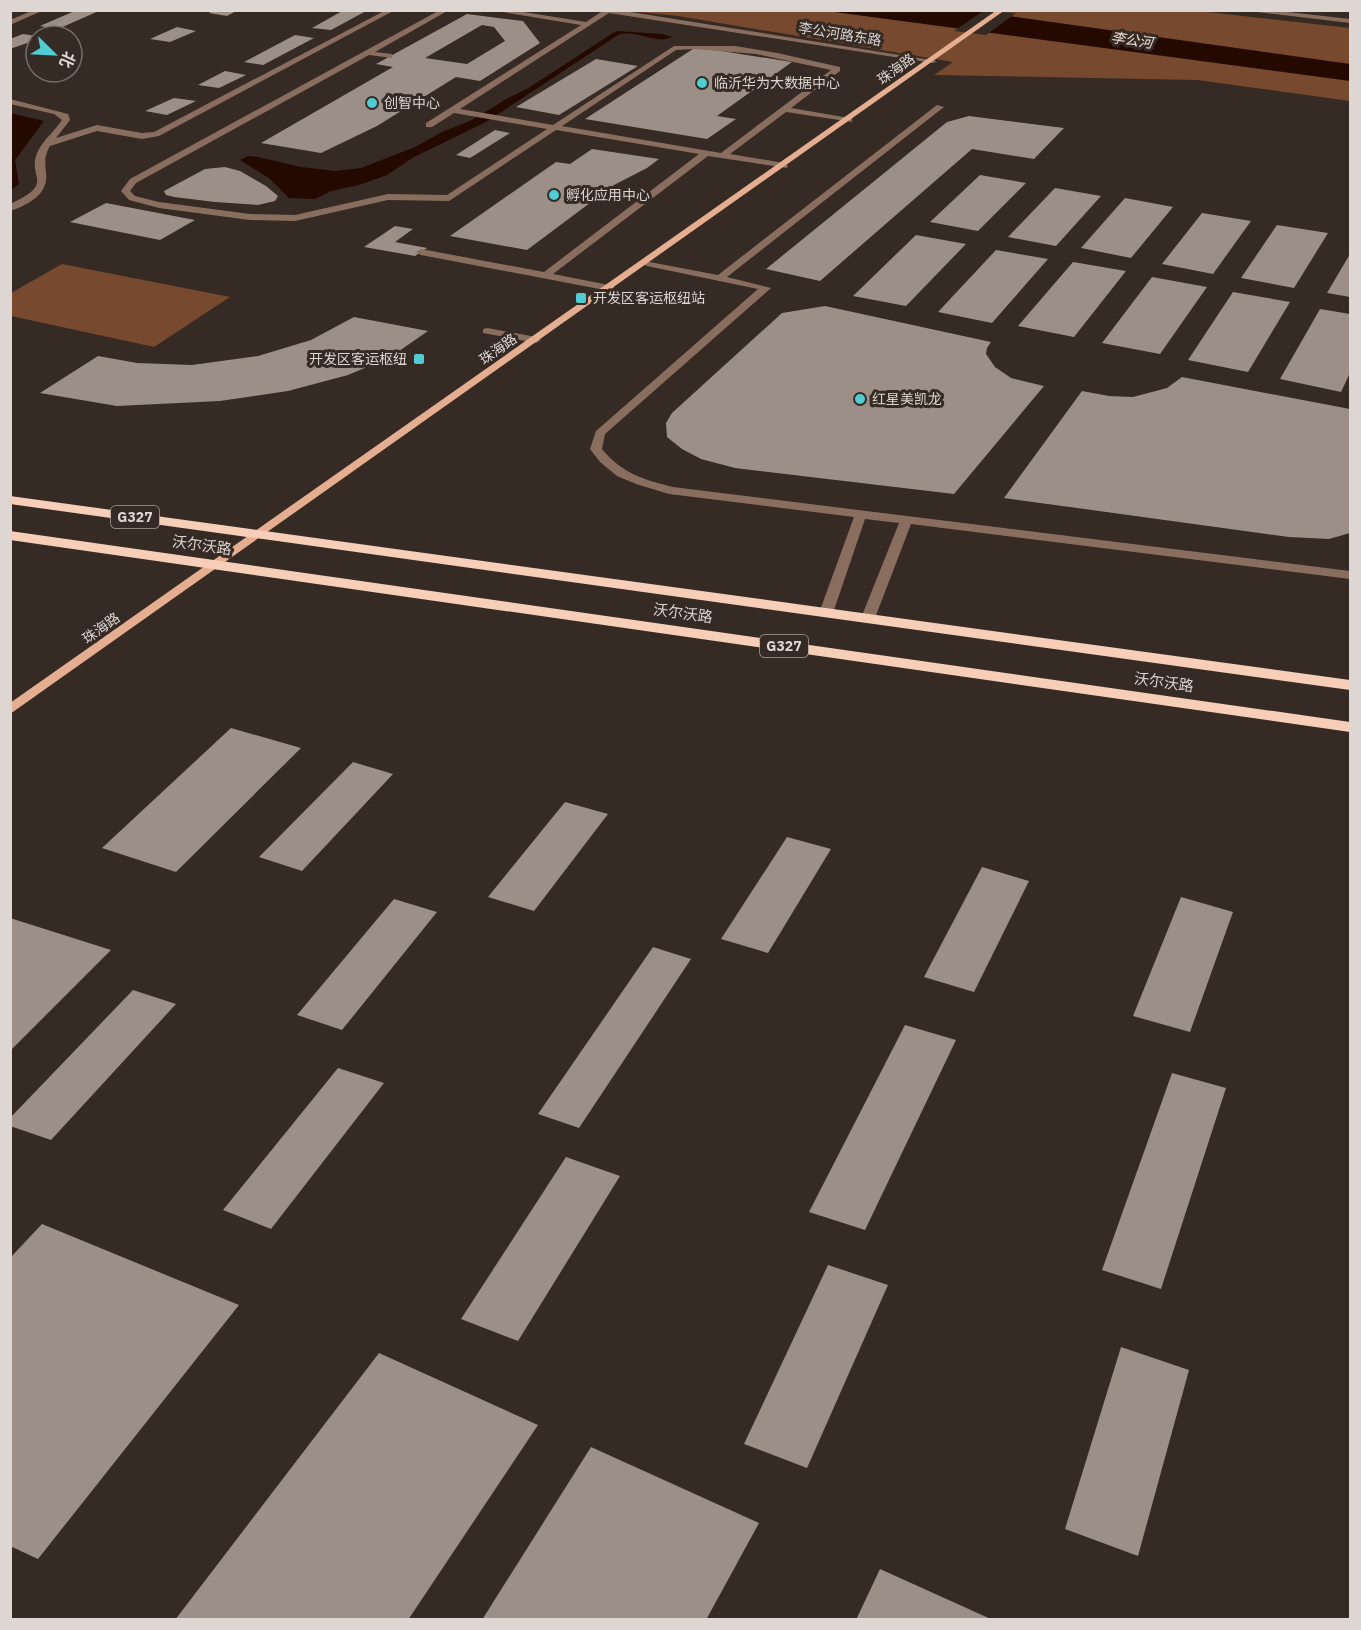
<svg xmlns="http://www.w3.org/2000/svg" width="1361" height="1630" font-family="'IBM Plex Sans','Noto Sans SC',sans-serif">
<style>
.green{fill:#77492e}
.water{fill:#240900}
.pier{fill:#352a24}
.building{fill:#9c8f88;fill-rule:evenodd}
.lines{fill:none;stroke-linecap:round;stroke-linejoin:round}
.minor{fill:#896e5f;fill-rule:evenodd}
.major{fill:#e5ae90;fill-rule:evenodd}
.highway{fill:#f7cfb9;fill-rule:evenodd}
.poi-dot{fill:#51ccd3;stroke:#352a24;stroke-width:2}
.labels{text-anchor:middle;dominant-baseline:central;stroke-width:6;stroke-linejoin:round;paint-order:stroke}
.far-street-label{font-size:14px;fill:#ddd6d2;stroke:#352a24}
.far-water-label{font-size:14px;font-style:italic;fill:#f2e0d6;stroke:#352a24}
.far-poi-label{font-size:14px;fill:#ddd6d2;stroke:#352a24;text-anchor:start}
.shield{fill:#352a24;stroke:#aba29e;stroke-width:1.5}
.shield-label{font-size:14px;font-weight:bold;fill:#ddd6d2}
.street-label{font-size:15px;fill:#ddd6d2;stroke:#352a24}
</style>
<rect width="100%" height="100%" fill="#352a24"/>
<g class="green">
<path d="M1190,10L1350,28V101L1197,80L934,75L953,62L678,16L628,11Z"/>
<path d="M62,264L230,297L154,347L11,316V293Z"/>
</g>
<g class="water">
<path d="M967,10L1350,64V81L827,11Z"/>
<path d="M616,31L663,34L672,37C655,45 636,29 618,35L486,122L414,157L387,175L359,185L331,191L315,199L289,198L270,179L240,160L248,156L258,157L301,167L335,171L361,168L415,147L442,132L472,120L508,98L527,89Z"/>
<path d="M10,113L44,121L15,160L19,184L11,190L10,127L13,126L11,124Z"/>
</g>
<path class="pier" d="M983,11L1016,13L986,35L954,31Z"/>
<g class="building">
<path d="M77,10H101L58,29L40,26Z"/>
<path d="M214,10H238L227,16L209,13Z"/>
<path d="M344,10H368L331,30L312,28Z"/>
<path d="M467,14L523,21L540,43L480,81L456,77L377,126L321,153L261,143L393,67L376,64ZM482,25L494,27L505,41L467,64L425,58Z"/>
<path d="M177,27L196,31L170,42L150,39Z"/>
<path d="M23,34L36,36V40L10,49V39Z"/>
<path d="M295,35L314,38L263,65L244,62Z"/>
<path d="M696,47L792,62L717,116L736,119L707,139L585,119Z"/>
<path d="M596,59L638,66L559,115L516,107Z"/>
<path d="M225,71L246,75L219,88L198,85Z"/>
<path d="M174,98L196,101L167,115L145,111Z"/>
<path d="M969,116L1064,128L1034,159L972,149L820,281L766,269L947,122Z"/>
<path d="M495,130L510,133L470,158L456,155Z"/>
<path d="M592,149L659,159L647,168L614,185L527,250L450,236L556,162L570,164Z"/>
<path d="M225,167L240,171L266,186L278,196L275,201L258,205L215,202L174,197L166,195L164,191L205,169Z"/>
<path d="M980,175L1026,183L978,231L930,222Z"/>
<path d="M1055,188L1101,196L1056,246L1008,237Z"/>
<path d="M1125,198L1173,207L1131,258L1081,248Z"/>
<path d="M106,203L195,220L160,240L70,222Z"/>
<path d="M1202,213L1251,221L1213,274L1162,264Z"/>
<path d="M1277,225L1328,233L1294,288L1241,278Z"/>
<path d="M395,226L413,229L395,242L427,248L415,256L364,247Z"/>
<path d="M916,235L966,244L906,306L853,296Z"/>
<path d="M996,250L1048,259L992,323L938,312Z"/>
<path d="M1350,254V297L1327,293Z"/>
<path d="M1073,262L1126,271L1074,337L1018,326Z"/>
<path d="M1152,277L1207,287L1160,354L1102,343Z"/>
<path d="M1233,292L1290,302L1248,372L1188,360Z"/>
<path d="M825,306L991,342L987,348L986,354L995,367L1011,378L1044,386L954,494L735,468L701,459L682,449L667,437L666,423L672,413L782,313Z"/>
<path d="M1320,309L1350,314V373L1341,392L1280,379Z"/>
<path d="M354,317L428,331L389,358L348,375L288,391L220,401L117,406L40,393L98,356L137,363L192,365L258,356L311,340Z"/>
<path d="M1182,377L1350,409V533L1329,539L1289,537L1004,498L1082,391L1109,396L1133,397L1167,388Z"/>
<path d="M231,728L301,748L176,872L102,848Z"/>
<path d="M353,762L393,774L302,871L259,857Z"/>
<path d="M565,802L608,814L534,911L488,897Z"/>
<path d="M787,837L831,849L768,953L721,939Z"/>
<path d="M982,867L1029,881L974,992L924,977Z"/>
<path d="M1181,897L1233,912L1190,1032L1133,1016Z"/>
<path d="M394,899L437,912L342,1030L297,1015Z"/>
<path d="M10,918L111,950L10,1051Z"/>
<path d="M653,947L691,959L579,1128L538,1114Z"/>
<path d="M133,990L176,1004L51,1140L10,1126V1118Z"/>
<path d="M905,1025L956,1040L865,1230L809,1212Z"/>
<path d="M338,1068L384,1083L271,1229L223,1210Z"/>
<path d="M1172,1073L1226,1088L1161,1289L1102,1270Z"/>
<path d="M566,1157L620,1176L518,1341L461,1319Z"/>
<path d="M42,1224L239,1305L38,1559L10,1546V1258Z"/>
<path d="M828,1265L888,1285L807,1468L744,1444Z"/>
<path d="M1121,1347L1189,1370L1138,1556L1065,1529Z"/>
<path d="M379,1353L538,1425L408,1620H175Z"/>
<path d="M591,1447L759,1523L706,1620H482Z"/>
<path d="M880,1569L993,1620H856Z"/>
</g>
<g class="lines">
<g class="minor">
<path d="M34,10H44L10,25V20Z"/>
<path d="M386,10H395L159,136L142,139L97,131L50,146C44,156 45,162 46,173C49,194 28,205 10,211V204C58,182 25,178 38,151C44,139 55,131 62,120L54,114L10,104V99L68,114L70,120L56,138L97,125L142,133L154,132Z"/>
<path d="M440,10H449L375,52L392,54V58L369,55L136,183L130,191L135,196L159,202L250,214L295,215L388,194L447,195L547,129L454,113L432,127H426V123L581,25L490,10H511L586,22L601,12L598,10H618L937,61L933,63L609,13L460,109L553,125L674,46H735L777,53L840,67V71L791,108L849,118H852V122L786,112L730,154L784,163L788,166L787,168L708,156L553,274L614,286V290L610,291L421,255L416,252L421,249L544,272L699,154L556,130L449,201L388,200L295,221L250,220L159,208L129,200L121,191L130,179ZM694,49L756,54L831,70L721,153L562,126L676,50Z"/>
<path d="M1241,10H1270L1350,19V23Z"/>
<path d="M937,105L944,107L727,277L771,288L605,434L602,449C621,473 645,480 673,487L1350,571V579L911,524L875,618L868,622L861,618L899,523L865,519L833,613L826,617L819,613L854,517L669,494L636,484L617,476L600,462L590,449L596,431L758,289L647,266L642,263L644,261L718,275Z"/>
<path d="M487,328L536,337L541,340L536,343L483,333V329Z"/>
</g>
<path class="major" d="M997,10H1005L10,714V703Z"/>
<g class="highway">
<path d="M10,496L1350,680V690L10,504Z"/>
<path d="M10,531L1350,722V732L10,540Z"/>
</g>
</g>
<g class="poi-dot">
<circle cx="702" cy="83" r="6"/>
<circle cx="372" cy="103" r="6"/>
<circle cx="554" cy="195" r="6"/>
<rect x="575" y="292" width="12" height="12" rx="3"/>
<rect x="413" y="353" width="12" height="12" rx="3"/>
<circle cx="860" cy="399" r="6"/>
</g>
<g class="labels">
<g class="far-street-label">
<text transform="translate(840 34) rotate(9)">李公河路东路</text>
<text transform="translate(896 69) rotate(-35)">珠海路</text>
<text transform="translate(498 349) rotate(-35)">珠海路</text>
<text transform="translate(101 628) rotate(-35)">珠海路</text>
</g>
<g class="far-water-label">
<text transform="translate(1132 40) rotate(8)">李公河</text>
</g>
<g class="far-poi-label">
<text x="714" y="83">临沂华为大数据中心</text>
<text x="384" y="103">创智中心</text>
<text x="566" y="195">孵化应用中心</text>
<text x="593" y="298">开发区客运枢纽站</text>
<text x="407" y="359" text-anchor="end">开发区客运枢纽</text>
<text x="872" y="399">红星美凯龙</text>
</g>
<g class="shield">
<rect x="111" y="506" width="48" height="22" rx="4.5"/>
<rect x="760" y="635" width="48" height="22" rx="4.5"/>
</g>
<g class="shield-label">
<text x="135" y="517">G327</text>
<text x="784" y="646">G327</text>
</g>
<g class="street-label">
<text transform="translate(202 545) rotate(8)">沃尔沃路</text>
<text transform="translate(683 613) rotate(8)">沃尔沃路</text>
<text transform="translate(1164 682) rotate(8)">沃尔沃路</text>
</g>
</g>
<rect width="1361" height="1630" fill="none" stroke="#ddd6d2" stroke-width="24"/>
<g transform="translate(54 54) rotate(114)"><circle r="28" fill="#352a24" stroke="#786f6a" stroke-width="1.5"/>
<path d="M0-4.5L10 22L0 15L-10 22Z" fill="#51ccd3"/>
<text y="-9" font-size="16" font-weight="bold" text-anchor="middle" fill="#ddd6d2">北</text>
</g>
</svg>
